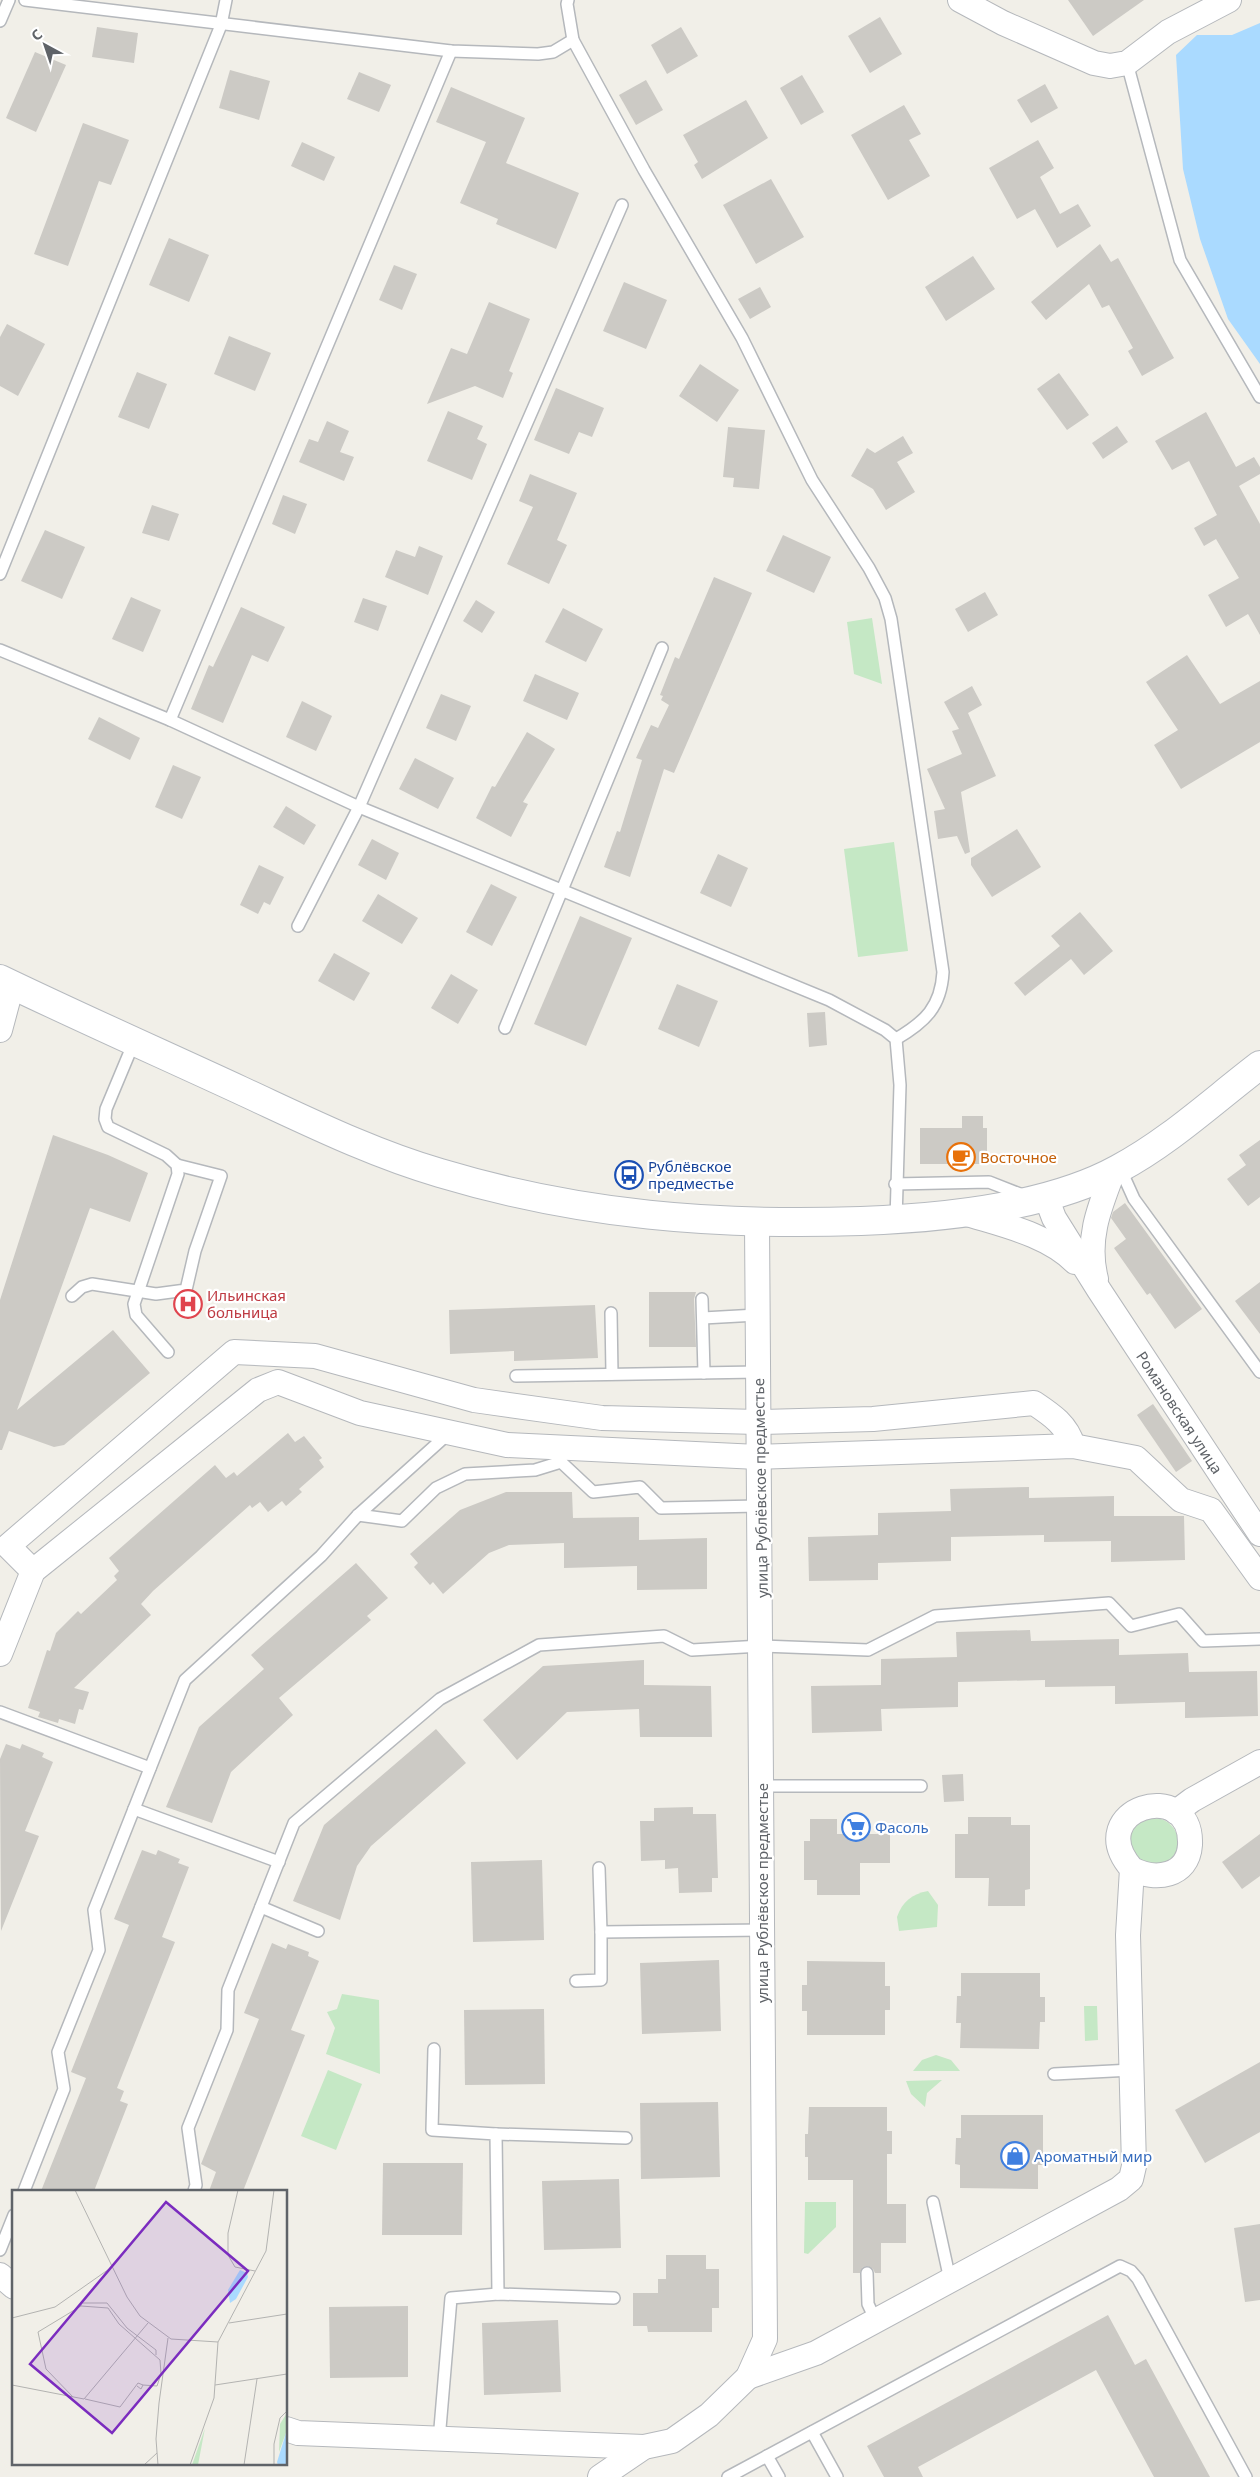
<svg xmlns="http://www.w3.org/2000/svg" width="1260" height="2477" font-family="'Noto Sans',sans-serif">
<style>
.green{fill:#c5e8c5}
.water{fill:#aadaff}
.building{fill:#cccac5}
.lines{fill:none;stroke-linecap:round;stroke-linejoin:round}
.lane-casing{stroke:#b5b8bc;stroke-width:14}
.street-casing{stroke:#b5b8bc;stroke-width:26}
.secondary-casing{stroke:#b6babf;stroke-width:30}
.lane{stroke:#fff;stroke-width:11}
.street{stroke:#fff;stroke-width:24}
.secondary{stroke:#fff;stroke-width:28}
.labels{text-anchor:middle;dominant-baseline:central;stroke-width:4.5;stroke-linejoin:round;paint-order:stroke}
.food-label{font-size:15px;fill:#c56008;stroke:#fff;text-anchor:start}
.transit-label{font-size:15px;fill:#164399;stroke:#fff;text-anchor:start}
.health-label{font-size:15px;fill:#be3a42;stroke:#fff;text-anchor:start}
.street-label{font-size:15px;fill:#5f6368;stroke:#fff}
.shop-label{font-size:15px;fill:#366cbe;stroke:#fff;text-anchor:start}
.inset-road{fill:none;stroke:#b3b3b1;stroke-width:1}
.view{fill:#7b2cbf;fill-opacity:0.15;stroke:#7b2cbf;stroke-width:2.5}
.inset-edge{fill:none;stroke:#5f6368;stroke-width:2.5}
</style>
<rect width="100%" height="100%" fill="#f1efe8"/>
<g class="green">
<path d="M872,618L882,684L854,674L847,622Z"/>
<path d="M894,842L908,951L858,957L844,849Z"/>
<circle cx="1154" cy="1842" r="24"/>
<path d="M928,1891L938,1905L937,1927L899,1931L897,1917C902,1902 912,1894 928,1891Z"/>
<path d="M342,1994L379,2000L380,2074L326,2054L335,2028L327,2012L337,2009Z"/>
<path d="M1084,2006H1097L1098,2040L1085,2041Z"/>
<path d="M936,2055L951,2060L960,2071H913L922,2060Z"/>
<path d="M328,2070L362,2084L336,2150L301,2136Z"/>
<path d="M942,2080L927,2093L925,2107L911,2094L906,2081Z"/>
<path d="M805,2202H836V2227L808,2254L804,2253Z"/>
</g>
<path class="water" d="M1260,23V364L1228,319L1200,239L1183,169L1176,55L1197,35H1232Z"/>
<g class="building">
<path d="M1068,0H1144L1093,36Z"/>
<path d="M880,17L902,54L870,73L848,36Z"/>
<path d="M97,27L138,33L134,63L92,57Z"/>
<path d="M681,27L698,56L667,74L651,45Z"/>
<path d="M35,52L66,65L36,132L6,118Z"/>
<path d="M230,70L270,81L259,120L219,108Z"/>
<path d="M359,72L391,85L379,112L347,99Z"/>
<path d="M802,75L824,112L801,125L780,88Z"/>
<path d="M646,80L663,110L636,125L619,95Z"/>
<path d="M1045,84L1058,108L1031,123L1017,100Z"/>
<path d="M451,87L525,118L506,163L579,193L556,249L496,224L498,219L460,203L486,142L436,122Z"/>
<path d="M746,100L768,138L702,179L694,165L698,162L683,135Z"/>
<path d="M904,105L921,134L909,140L930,176L888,200L851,135Z"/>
<path d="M83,123L129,140L111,185L99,181L68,266L34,254Z"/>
<path d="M1038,140L1054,168L1040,177L1060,214L1078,204L1091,226L1057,248L1035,209L1017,219L989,168Z"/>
<path d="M302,142L335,157L324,181L291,166Z"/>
<path d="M771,179L804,237L756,264L723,205Z"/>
<path d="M169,238L209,255L189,302L149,285Z"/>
<path d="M1100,244L1111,262L1118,258L1174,358L1142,376L1128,351L1133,348L1109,305L1102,308L1089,284L1046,320L1031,302Z"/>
<path d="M973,256L995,289L946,321L925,287Z"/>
<path d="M394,265L417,274L402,310L379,300Z"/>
<path d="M624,282L667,300L646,349L603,331Z"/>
<path d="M760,287L771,307L750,319L738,299Z"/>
<path d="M489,302L530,319L509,371L513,373L503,398L475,386L427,404L451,348L467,354Z"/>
<path d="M7,324L45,344L18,396L0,386V337Z"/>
<path d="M229,336L271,353L255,391L214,374Z"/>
<path d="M700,364L739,390L717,422L679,396Z"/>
<path d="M137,372L167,384L149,429L118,417Z"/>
<path d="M1059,373L1089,415L1067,430L1037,389Z"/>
<path d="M556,388L604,408L592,437L579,432L569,454L534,440Z"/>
<path d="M448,411L483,426L477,439L487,444L472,480L427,461Z"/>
<path d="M1206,412L1236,467L1254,457L1260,467V474L1239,486L1260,524V635L1248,614L1226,627L1208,595L1239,578L1216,539L1204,546L1194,528L1217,515L1189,461L1172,470L1155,441Z"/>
<path d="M327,421L349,431L340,452L354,457L344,481L299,462L309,439L318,442Z"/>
<path d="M1117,426L1128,442L1103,459L1092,443Z"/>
<path d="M728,427L765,430L759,489L733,487L734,478L723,477Z"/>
<path d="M903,436L913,453L897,462L915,492L886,510L873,489L851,476L867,448L875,453Z"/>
<path d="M530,474L577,493L557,540L567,545L549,584L507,564L533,507L519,501Z"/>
<path d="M283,495L307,504L295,534L272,524Z"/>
<path d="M152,505L179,514L169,541L142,533Z"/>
<path d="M45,530L85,547L62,599L21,581Z"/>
<path d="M783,535L831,557L814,593L766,571Z"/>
<path d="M419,546L443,556L428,595L385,577L396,550L415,557Z"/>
<path d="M714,577L752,593L674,773L664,769L630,877L604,867L617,831L620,832L642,760L636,758L651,725L658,728L669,705L661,700L663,696L660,695L675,657L679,659Z"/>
<path d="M985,592L998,615L968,632L955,609Z"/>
<path d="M131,597L161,610L143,652L112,639Z"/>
<path d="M363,598L387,606L378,631L354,622Z"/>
<path d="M476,600L495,612L482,633L463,621Z"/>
<path d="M241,607L285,627L268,662L252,655L223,723L191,709L209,665L213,667Z"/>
<path d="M563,608L603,629L586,662L545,642Z"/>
<path d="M1187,655L1220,704L1260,681V742L1181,789L1154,745L1178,730L1146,682Z"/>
<path d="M535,674L579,693L567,720L523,701Z"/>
<path d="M972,686L982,705L968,713L996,776L961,792L970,852L965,854L957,836L938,839L934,811L945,809L927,769L962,754L952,731L959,729L944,702Z"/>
<path d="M441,694L471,706L456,741L426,728Z"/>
<path d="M302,701L332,716L316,751L286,737Z"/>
<path d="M99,717L140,738L130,760L88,739Z"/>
<path d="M527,732L555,749L523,802L528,804L511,837L476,818L492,786L495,787Z"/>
<path d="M415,758L454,778L438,809L399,789Z"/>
<path d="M173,765L201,777L182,819L155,807Z"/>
<path d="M286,806L316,825L304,845L273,827Z"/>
<path d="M1017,829L1041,867L992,897L971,865V858Z"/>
<path d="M372,839L399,853L386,880L358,865Z"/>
<path d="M718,854L748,868L731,907L700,893Z"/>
<path d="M259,865L284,877L270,905L264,902L258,914L240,905Z"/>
<path d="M491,884L517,897L492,946L466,932Z"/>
<path d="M378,894L418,918L402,944L362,921Z"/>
<path d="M1080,912L1113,951L1084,975L1071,959L1025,996L1014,983L1060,946L1051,936Z"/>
<path d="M580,916L632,938L586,1046L534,1024Z"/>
<path d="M334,953L370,973L354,1001L318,981Z"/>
<path d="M451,974L478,990L458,1024L431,1008Z"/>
<path d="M677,984L718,1001L699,1047L658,1029Z"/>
<path d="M825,1012L827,1045L809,1047L807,1013Z"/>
<path d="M962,1116H983V1128H987V1164H920V1128H962Z"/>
<path d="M53,1135L108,1155L148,1173L130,1222L90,1208L17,1410L113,1330L150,1373L64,1445L54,1447L9,1431L2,1450H0V1300Z"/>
<path d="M1260,1140V1197L1248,1206L1227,1179L1246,1165L1239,1155Z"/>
<path d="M1125,1203L1202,1309L1175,1329L1150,1293L1147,1295L1114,1248L1126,1239L1111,1218L1113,1212Z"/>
<path d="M1260,1282V1334L1235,1301Z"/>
<path d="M649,1292H696L694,1299L696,1347H649Z"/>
<path d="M595,1305L598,1358L514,1361V1351L450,1354L449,1310Z"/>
<path d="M1153,1404L1192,1461L1176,1472L1137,1415Z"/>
<path d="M288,1433L295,1442L304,1436L322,1458L319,1460L324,1467L299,1489L302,1492L286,1506L282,1501L268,1512L260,1502L252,1508L250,1505L153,1591L141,1604L151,1615L74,1688L89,1692L83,1710L79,1709L75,1724L59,1719L58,1723L38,1717L40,1712L28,1708L47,1650L50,1651L56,1633L78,1611L81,1614L117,1580L114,1576L119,1571L109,1558L215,1465L226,1478L234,1472L237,1476Z"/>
<path d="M1029,1487V1498L1114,1496V1516H1184L1185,1560L1111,1562V1541L1044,1542V1535L951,1537V1561L878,1563V1580L809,1581L808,1537L878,1535V1513L951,1511L950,1489Z"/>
<path d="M506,1492H572L573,1518L639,1517V1540L707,1538V1589L637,1590V1566L564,1568V1543L509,1545L489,1553L443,1594L433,1582L430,1585L414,1567L418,1563L410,1554L460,1510Z"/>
<path d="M356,1563L388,1598L367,1616L371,1620L279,1698L293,1715L231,1772L212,1823L166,1807L199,1727L264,1669L251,1655Z"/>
<path d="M1030,1630L1031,1641L1119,1639V1655L1188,1653L1189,1672L1257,1671L1258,1716L1185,1718V1702L1115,1704V1686L1045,1687V1680L958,1682V1707L881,1709L882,1731L812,1733L811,1686L881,1685V1659L957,1657L956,1632Z"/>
<path d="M644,1660V1685L711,1686L712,1737H640L639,1709L567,1712L517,1760L483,1720L543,1666Z"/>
<path d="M436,1729L466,1763L371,1846L357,1866L340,1920L293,1901L324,1825Z"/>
<path d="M6,1744L20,1749L22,1744L44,1753L42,1757L53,1762L25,1831L39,1836L1,1931L0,1759Z"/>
<path d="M963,1774L964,1801L944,1802L942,1775Z"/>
<path d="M693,1807V1814H716L718,1878H712V1892L679,1893L678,1868L665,1869V1860L641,1861L640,1821H654V1808Z"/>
<path d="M968,1817H1011V1825H1030V1889L1025,1890V1906H988L989,1878H955V1834H968Z"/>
<path d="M810,1819H837V1834H890V1863H860V1895H817V1880H804V1841H810Z"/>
<path d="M1260,1834V1876L1242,1889L1222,1862Z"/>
<path d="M142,1850L156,1855L158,1850L180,1859L178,1863L189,1867L162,1937L175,1942L117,2088L124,2091L120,2101L128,2104L94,2191H41L86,2078L71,2072L129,1925L114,1919Z"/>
<path d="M542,1860L544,1940L473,1942L471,1862Z"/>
<path d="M272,1943L286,1949L288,1944L309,1952L308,1956L319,1961L291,2030L305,2035L243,2191H209L216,2172L201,2164L259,2019L244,2013Z"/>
<path d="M719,1960L721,2031L642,2034L640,1963Z"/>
<path d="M807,1961L885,1962V1986H890V2010H885V2035H807V2011H802V1985H807Z"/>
<path d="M961,1973H1040V1997H1045V2022H1040L1039,2049L960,2048L961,2023H956L957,1996H961Z"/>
<path d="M544,2009L545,2084L465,2085L464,2010Z"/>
<path d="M1260,2062V2132L1205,2163L1175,2110Z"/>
<path d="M718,2102L720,2177L641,2179L640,2103Z"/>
<path d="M809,2107H887V2131H892V2154H887V2204H906V2243H881V2273H875L873,2269L867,2266L863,2267L860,2273H853V2180H808V2157H805V2134H808Z"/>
<path d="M961,2115H1043V2165H1038V2189L960,2188V2165L955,2164L956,2138H961Z"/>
<path d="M383,2163H463L462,2235H382Z"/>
<path d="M619,2179L621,2248L544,2250L542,2181Z"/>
<path d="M1260,2224V2300L1245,2302L1234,2228Z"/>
<path d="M666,2255H706V2269H719V2308H712V2332H648L647,2326H633V2293H658V2279H666Z"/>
<path d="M408,2306V2377L330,2378L329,2307Z"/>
<path d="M1108,2315L1135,2365L1146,2359L1210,2477H1154L1096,2370L918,2467L923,2477H884L867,2446Z"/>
<path d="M558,2320L561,2392L484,2395L482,2323Z"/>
</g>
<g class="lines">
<defs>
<g id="lane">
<path d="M25,0L451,51L538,54L553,52L573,40"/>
<path d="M568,0L567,4L573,40L644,170L742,338L812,480L869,568L885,598L891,619L943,972C941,1007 925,1022 896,1039"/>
<path d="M0,21L9,0"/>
<path d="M1127,63L1180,260L1260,397"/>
<path d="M0,574L221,25L226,0"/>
<path d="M0,650L170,720L359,807L829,1000L885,1030L896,1039L900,1085L896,1220"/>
<path d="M170,720L451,51"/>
<path d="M298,926L359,807L622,205"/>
<path d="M505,1028L662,648"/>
<path d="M134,1042L106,1109L105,1119L108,1127L166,1155L177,1165L178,1174L134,1304L136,1315L168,1352"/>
<path d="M1120,1168L1134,1199L1260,1372"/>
<path d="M895,1184L989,1182L1025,1196"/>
<path d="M72,1296L82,1287L92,1284L156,1294L186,1290L195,1251L221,1176L177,1165"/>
<path d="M702,1299L704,1373"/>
<path d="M611,1313L612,1374"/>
<path d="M703,1318L757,1315"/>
<path d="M516,1376L758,1372"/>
<path d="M562,1448L561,1462L593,1492L640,1487L661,1508L759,1506"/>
<path d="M358,1515L402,1521L436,1488L465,1474L535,1470L561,1462"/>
<path d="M0,1712L150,1768"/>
<path d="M762,1786H921"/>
<path d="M134,1809L279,1862"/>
<path d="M599,1868L601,1932L763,1930"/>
<path d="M261,1907L318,1931"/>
<path d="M576,1981L601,1980V1932"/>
<path d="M434,2049L432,2130L496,2134L498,2294"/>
<path d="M1054,2074L1132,2070"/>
<path d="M496,2134L626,2138"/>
<path d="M24,2191L64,2089L58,2052L99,1950L94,1910L185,1680L321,1556L358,1515L449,1433"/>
<path d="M194,2191L196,2185L188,2128L227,2030L228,1990L294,1823L440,1699L539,1645L664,1636L692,1650L761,1646L868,1650L935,1616L1109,1603L1131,1626L1179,1614L1203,1641L1260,1639"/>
<path d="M933,2202L950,2280"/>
<path d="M0,2250L14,2215"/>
<path d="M867,2273L868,2304L876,2321"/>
<path d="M812,2432L837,2477"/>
<path d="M439,2440L451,2298L498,2294L614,2298"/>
<path d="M767,2456L779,2477"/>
<path d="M728,2477L1120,2266L1131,2271L1138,2279L1246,2477"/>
</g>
<g id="street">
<path d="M960,0L1003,23L1094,63L1110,66L1127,63L1168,32L1229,0"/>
<path d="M0,1030L12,985"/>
<path id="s1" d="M1046,1197L1054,1218L1099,1290L1260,1534"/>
<path d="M964,1213C1002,1225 1047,1234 1075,1262"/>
<path d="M1096,1279C1086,1240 1099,1208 1113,1172"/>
<path d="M33,1571L8,1546L234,1352L315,1356L474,1400L602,1418L758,1422L873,1419L1034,1403C1052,1415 1067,1425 1073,1446"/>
<path d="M0,1654L33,1571L258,1390L278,1382L360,1413L507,1445L758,1457L1073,1446L1136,1458L1181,1500L1211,1510L1260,1578"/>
<path d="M1176,1812L1192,1800L1260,1762"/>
<path d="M0,2275L14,2287"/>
<path d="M748,2377L816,2353L1119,2189L1131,2179L1134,2166L1128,1935L1132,1869C1080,1809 1193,1775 1190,1845C1188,1877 1155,1881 1132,1869"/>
<path d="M286,2429L298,2433L644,2447"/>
<path d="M600,2477L644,2447L672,2441L709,2415L748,2377L765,2339L757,1223"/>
</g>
<path id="secondary" d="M0,979C79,1017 160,1053 240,1090C305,1120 371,1153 440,1173C580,1215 716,1226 861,1221C942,1218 1047,1208 1118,1169C1169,1142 1214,1100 1260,1065"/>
</defs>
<use href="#lane" class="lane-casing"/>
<use href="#street" class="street-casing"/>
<use href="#secondary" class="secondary-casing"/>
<use href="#lane" class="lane"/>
<use href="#street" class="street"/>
<use href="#secondary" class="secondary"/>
</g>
<defs>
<symbol id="cafe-ring" viewBox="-11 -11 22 22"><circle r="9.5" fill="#fff" stroke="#e8710a" stroke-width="1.5"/><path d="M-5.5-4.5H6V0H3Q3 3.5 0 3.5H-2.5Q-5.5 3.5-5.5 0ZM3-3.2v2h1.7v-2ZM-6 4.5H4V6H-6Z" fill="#e8710a"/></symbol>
<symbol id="bus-ring" viewBox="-11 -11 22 22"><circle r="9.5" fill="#fff" stroke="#1a4fb4" stroke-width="1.5"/><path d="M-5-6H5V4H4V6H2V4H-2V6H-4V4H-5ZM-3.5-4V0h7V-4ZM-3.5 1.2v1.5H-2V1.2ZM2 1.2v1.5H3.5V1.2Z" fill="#1a4fb4"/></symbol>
<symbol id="hospital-ring" viewBox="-11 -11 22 22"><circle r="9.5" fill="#fff" stroke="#e0444e" stroke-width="1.5"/><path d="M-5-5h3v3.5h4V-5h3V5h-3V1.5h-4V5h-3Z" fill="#e0444e"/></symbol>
<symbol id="supermarket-ring" viewBox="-11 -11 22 22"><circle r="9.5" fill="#fff" stroke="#3f7fe0" stroke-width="1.5"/><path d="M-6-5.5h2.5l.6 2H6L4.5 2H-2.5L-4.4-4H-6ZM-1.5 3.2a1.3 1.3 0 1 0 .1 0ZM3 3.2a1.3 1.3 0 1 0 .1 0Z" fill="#3f7fe0"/></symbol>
<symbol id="shop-ring" viewBox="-11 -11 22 22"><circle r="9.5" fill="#fff" stroke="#3f7fe0" stroke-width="1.5"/><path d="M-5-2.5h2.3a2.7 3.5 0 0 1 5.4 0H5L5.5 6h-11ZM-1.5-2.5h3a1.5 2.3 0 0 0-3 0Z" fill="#3f7fe0"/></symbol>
</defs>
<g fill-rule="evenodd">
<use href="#cafe-ring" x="945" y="1141" width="32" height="32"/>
<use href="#bus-ring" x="613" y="1159" width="32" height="32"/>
<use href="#hospital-ring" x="172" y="1288" width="32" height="32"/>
<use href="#supermarket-ring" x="840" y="1811" width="32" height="32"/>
<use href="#shop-ring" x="999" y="2140" width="32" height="32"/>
</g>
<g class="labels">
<g class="food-label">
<text x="980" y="1157">Восточное</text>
</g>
<g class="transit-label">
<text x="648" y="1166">Рублёвское<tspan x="648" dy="17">предместье</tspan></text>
</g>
<g class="health-label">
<text x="207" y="1295">Ильинская<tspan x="207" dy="17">больница</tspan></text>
</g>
<g class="street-label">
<text stroke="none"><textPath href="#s1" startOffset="254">Романовская улица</textPath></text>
<text transform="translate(760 1488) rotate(-91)">улица Рублёвское предместье</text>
<text transform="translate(762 1893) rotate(-90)">улица Рублёвское предместье</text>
</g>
<g class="shop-label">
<text x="875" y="1827">Фасоль</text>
<text x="1034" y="2156">Ароматный мир</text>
</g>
</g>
<g transform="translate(12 2190)">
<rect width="275" height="275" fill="#f1efe8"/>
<path d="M275,223V240L267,262L268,234ZM193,238L186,275H180Z" fill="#c5e8c5"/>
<path d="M228,80L235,83L236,87L224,109L218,113L216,100ZM275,240V275H266L265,272Z" fill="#aadaff"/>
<path class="inset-road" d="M63,0L115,107L128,126L159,149L206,152M226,0L216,43V65L223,77L243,81M69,116V113H95L115,138L144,160V165M0,128L43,117L100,77M217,133L275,124M0,195L72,209L136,133M203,195L275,184M61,207L34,179L26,142L69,116L96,118L107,134L148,170L149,184L145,196L131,195M73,209L108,217L126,193L131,195L129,199L125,196M132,275L145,263M146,275L144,249L147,213L156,148M178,275L202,208L206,152L254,61L262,0M232,275L245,189M262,275V254L268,228L275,221"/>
<path class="view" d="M154,12L236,81L100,243L18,174Z"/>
<rect width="275" height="275" class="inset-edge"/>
</g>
<g transform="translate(45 45) rotate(320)" stroke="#ffffff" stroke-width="4" paint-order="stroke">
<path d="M0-4L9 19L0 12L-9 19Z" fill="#5f6368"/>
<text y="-8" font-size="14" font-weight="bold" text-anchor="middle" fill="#5f6368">С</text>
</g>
</svg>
